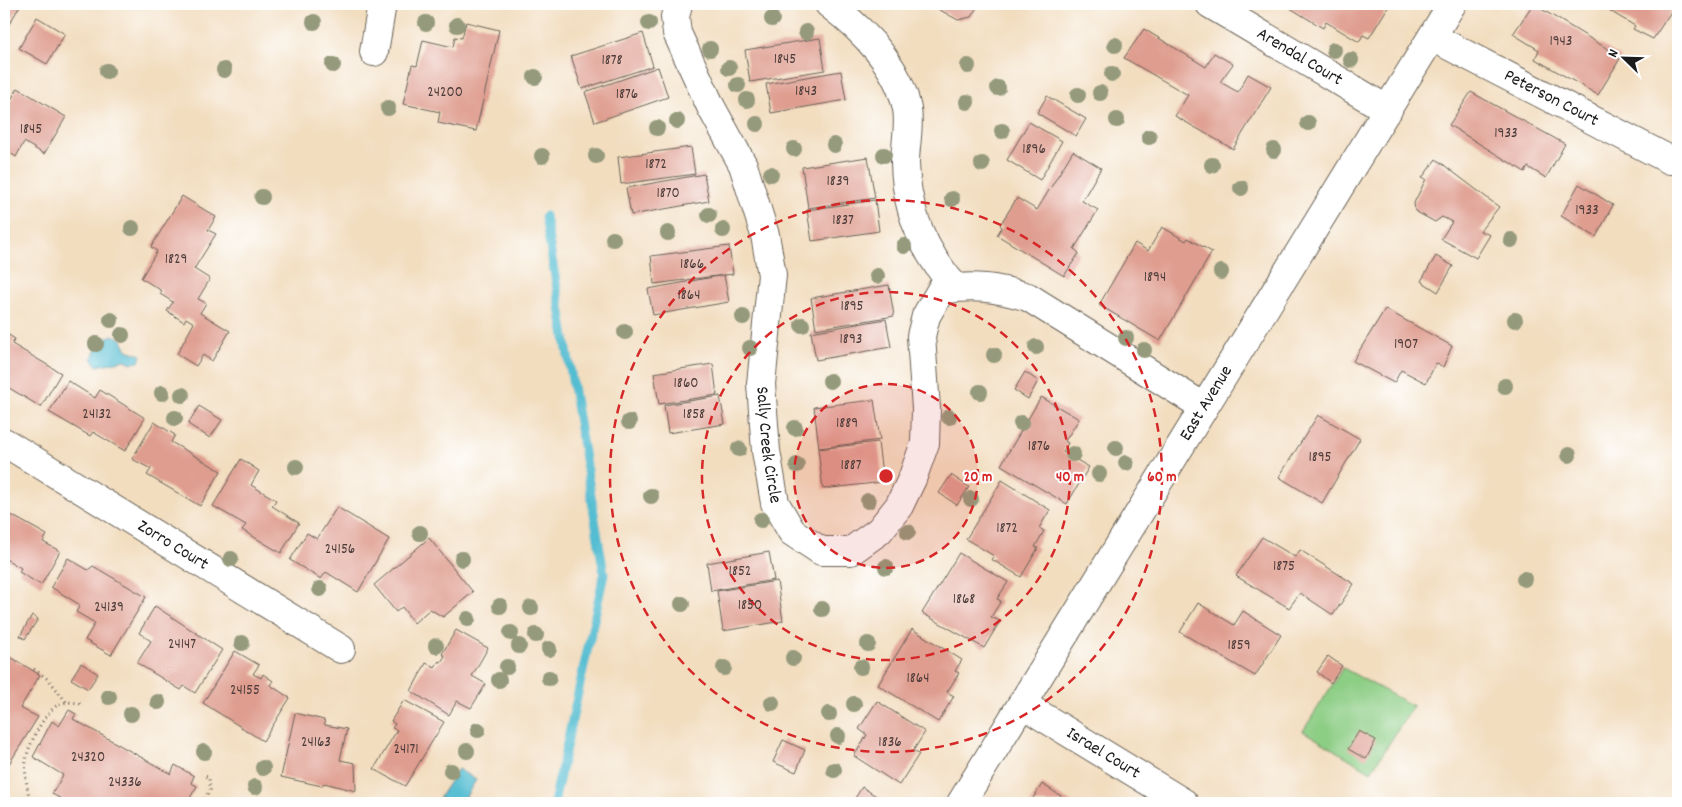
<svg xmlns="http://www.w3.org/2000/svg" width="1682" height="807" font-family="Dekko,sans-serif">
<style>
.green{fill:#8dce85;stroke:#547550}
.water{fill:#54bdd1;stroke:#386c76}
.lines{fill:none;stroke-linecap:round;stroke-linejoin:round}
.stream{stroke:#54bdd1;stroke-width:9}
.building{fill:#df9d8f}
.minor-casing{stroke:#676055;stroke-width:30}
.tertiary-casing{stroke:#676055;stroke-width:30}
.path{stroke:#676055;stroke-width:3;stroke-dasharray:1 4;stroke-linecap:butt}
.minor{stroke:#fff;stroke-width:28}
.tertiary{stroke:#fff;stroke-width:28}
.tree{fill:#959a7c}
.ring{fill:none;stroke:#d62828;stroke-width:2.5;stroke-dasharray:9 6}
.labels{text-anchor:middle;dominant-baseline:central;stroke-width:4;stroke-linejoin:round;paint-order:stroke}
.number-label{font-size:15px;fill:#4d3c39}
.street-label{font-size:18px;fill:#1c1c1c;stroke:#fff}
.centre{fill:#d62828;stroke:#fff;stroke-width:2.5}
.ring-label{font-size:15px;text-anchor:middle;font-weight:bold;fill:#d62828;stroke:#fff;stroke-width:4;stroke-linejoin:round;paint-order:stroke}
</style>
<rect width="100%" height="100%" fill="#fff"/>
<filter id="ink" filterUnits="userSpaceOnUse"><feTurbulence type="fractalNoise" baseFrequency=".02" numOctaves="2"/><feDisplacementMap in="SourceGraphic" scale="10" xChannelSelector="R" yChannelSelector="G"/><feConvolveMatrix kernelMatrix="1 2 1 2 8 2 1 2 1" color-interpolation-filters="sRGB"/></filter>
<filter id="wash" filterUnits="userSpaceOnUse"><feTurbulence type="fractalNoise" baseFrequency=".0096" numOctaves="4" result="noise"/><feDisplacementMap in="SourceGraphic" scale="20" xChannelSelector="R" yChannelSelector="G"/><feGaussianBlur stdDeviation="1.12" result="paint"/><feColorMatrix in="noise" values="0 0 0 0 0 0 0 0 0 0 0 0 0 0 0 0 0 1.4 0 .05"/><feComposite in="paint" operator="in"/></filter>
<g filter="url(#wash)">
<rect width="100%" height="100%" fill="#f2ddbf"/>
<path class="green" d="M1343,668L1413,706L1371,772L1303,731Z"/>
<g class="water">
<path d="M112,335L121,338L127,350L141,355L139,362L132,363L125,360L97,366L92,358L99,342Z"/>
<path d="M458,769L476,780L462,803H436Z"/>
</g>
<g class="lines">
<path class="stream" d="M545,216L604,574L554,803"/>
</g>
<g id="blocks">
<g class="building">
<path d="M4,4H21L4,33Z"/>
<path d="M929,4H979L971,17L958,20Z"/>
<path d="M1293,4H1390L1369,38L1363,35L1359,42L1326,22L1323,28L1290,8Z"/>
<path d="M1533,4L1621,57L1598,95L1535,59L1539,50L1513,34Z"/>
<path d="M1614,4H1676L1653,39L1633,29L1635,26L1610,11Z"/>
<path d="M37,17L65,34L47,64L19,48Z"/>
<path d="M466,22L499,30L476,131L438,123L440,112L403,104L412,65L417,66L423,40L453,47L455,37L462,38Z"/>
<path d="M1144,29L1206,67L1214,53L1233,64L1220,82L1238,92L1248,74L1271,87L1233,149L1175,116L1188,95L1124,58Z"/>
<path d="M643,33L653,66L582,89L571,56Z"/>
<path d="M820,38L825,70L750,82L745,50Z"/>
<path d="M658,67L668,97L595,122L585,92Z"/>
<path d="M841,71L846,100L771,113L766,84Z"/>
<path d="M18,88L66,117L44,154L24,142L16,157L4,149V111Z"/>
<path d="M1471,92L1565,144L1546,178L1528,167L1525,172L1449,125Z"/>
<path d="M1047,96L1086,119L1076,136L1037,113Z"/>
<path d="M1029,122L1062,141L1040,180L1007,160Z"/>
<path d="M691,147L695,174L621,184L618,157Z"/>
<path d="M1073,151L1101,168L1082,201L1098,210L1074,249L1079,253L1064,276L997,235L1002,227L1000,225L1017,198L1037,210Z"/>
<path d="M868,157L875,198L808,208L802,167Z"/>
<path d="M1436,159L1499,207L1480,231L1490,235L1476,258L1441,239L1452,222L1442,217L1435,222L1415,211L1414,203L1426,179L1422,178Z"/>
<path d="M704,174L709,201L631,215L626,188Z"/>
<path d="M1579,184L1613,205L1596,237L1561,216Z"/>
<path d="M182,196L216,217L208,230L216,234L194,269L210,279L198,299L206,303L200,313L230,331L212,361L203,355L196,366L177,354L194,323L186,318L184,322L167,311L173,302L160,294L162,291L141,278L157,251L151,247Z"/>
<path d="M875,200L879,231L812,241L807,210Z"/>
<path d="M1162,227L1186,241L1188,238L1212,252L1160,341L1099,305L1135,243L1148,251Z"/>
<path d="M729,246L733,274L654,284L651,256Z"/>
<path d="M1436,256L1453,266L1438,292L1421,281Z"/>
<path d="M724,275L729,302L653,315L648,289Z"/>
<path d="M889,285L894,316L816,329L811,298Z"/>
<path d="M1385,309L1452,346L1443,367L1436,363L1426,383L1401,370L1394,383L1353,361Z"/>
<path d="M886,319L891,347L816,360L811,332Z"/>
<path d="M4,332L15,339L12,344L61,373L41,407L4,385Z"/>
<path d="M713,364L717,395L659,404L654,373Z"/>
<path d="M1025,372L1038,381L1028,399L1014,390Z"/>
<path d="M68,381L95,398L100,390L145,418L125,451L93,432L90,436L49,412Z"/>
<path d="M720,396L725,424L668,433L664,405Z"/>
<path d="M1041,397L1079,419L1065,441L1068,443L1063,452L1089,467L1067,504L1001,465Z"/>
<path d="M874,400L880,440L819,448L814,407Z"/>
<path d="M199,406L222,420L210,438L188,424Z"/>
<path d="M1318,415L1360,439L1322,503L1279,477Z"/>
<path d="M154,422L175,435L171,442L221,471L200,506L147,475L151,469L132,459Z"/>
<path d="M878,442L883,482L823,489L818,449Z"/>
<path d="M241,459L259,471L251,485L276,500L272,506L299,523L281,553L242,530L246,525L213,506Z"/>
<path d="M951,475L969,487L957,505L939,493Z"/>
<path d="M1002,480L1050,510L1039,528L1044,531L1035,547L1038,548L1021,577L991,559L994,556L966,539Z"/>
<path d="M337,507L389,539L358,592L326,572L321,579L290,560L307,533L317,539Z"/>
<path d="M4,511L47,535L43,542L60,551L41,585L19,572L21,568L4,558Z"/>
<path d="M1262,537L1295,557L1300,550L1354,584L1333,615L1300,593L1289,608L1236,576Z"/>
<path d="M429,538L473,592L443,617L430,609L414,623L402,607L396,612L374,585Z"/>
<path d="M769,552L774,580L711,591L707,563Z"/>
<path d="M959,553L1008,582L997,599L1001,601L991,617L1000,621L984,648L922,613Z"/>
<path d="M68,558L88,570L93,566L146,597L111,655L85,640L95,623L76,612L80,605L51,587Z"/>
<path d="M777,581L783,621L723,631L717,591Z"/>
<path d="M1198,603L1234,625L1243,611L1281,635L1255,676L1180,632Z"/>
<path d="M155,606L222,650L195,693L184,686L181,690L137,663L151,641L139,633Z"/>
<path d="M32,615L38,619L25,639L20,636Z"/>
<path d="M912,629L962,660L955,671L959,673L947,692L954,696L938,722L878,685Z"/>
<path d="M456,630L488,648L472,676L486,684L471,708L457,701L449,715L411,691L426,663L435,667L439,661L441,662L445,656L442,654Z"/>
<path d="M235,651L259,665L253,674L261,678L263,674L273,681L270,685L290,698L263,741L203,703Z"/>
<path d="M4,653L40,675L20,708L38,717L4,772Z"/>
<path d="M1328,656L1342,666L1331,683L1317,672Z"/>
<path d="M81,663L98,674L88,689L71,679Z"/>
<path d="M404,700L444,722L405,786L374,769L397,730L392,728L395,724L391,721Z"/>
<path d="M877,701L925,732L913,751L919,754L899,785L854,756L867,735L859,729Z"/>
<path d="M69,710L76,714L73,719L171,774L175,765L194,776L191,783L197,786L187,803H69L52,794L63,775L33,757L52,721L59,726Z"/>
<path d="M295,713L324,720L325,725L347,729L340,760L355,763L356,791L324,783L322,786L281,777Z"/>
<path d="M1359,731L1376,740L1366,759L1348,749Z"/>
<path d="M783,740L805,750L796,772L773,762Z"/>
<path d="M1042,784L1072,803H1030Z"/>
<path d="M862,787L887,803H852Z"/>
</g>
</g>
</g>
<g filter="url(#ink)">
<use href="#blocks" fill-opacity="0" stroke="#676055" stroke-width="1"/>
<g class="lines">
<defs>
<g id="minor">
<path id="s1" d="M678,4L675,17L677,33L711,107L743,165L765,235L772,275L761,384L766,451L775,503L792,532L821,551H851L879,531L899,506L912,479L925,443L926,409L921,336L926,316L941,290C973,284 998,288 1028,297L1204,407"/>
<path d="M829,4C862,29 899,66 907,109C910,127 905,145 905,163C906,210 924,252 955,287"/>
<path id="s2" d="M1210,4L1388,110"/>
<path id="s3" d="M1432,37L1670,160"/>
<path d="M374,52L382,4"/>
<path id="s4" d="M4,442L341,649"/>
<path id="s5" d="M1022,704L1184,803"/>
</g>
<g id="tertiary">
<path id="s6" d="M961,803L1452,4"/>
</g>
</defs>
<use href="#minor" class="minor-casing"/>
<use href="#tertiary" class="tertiary-casing"/>
<g class="path">
<path d="M34,669L49,680L67,703"/>
<path d="M30,803C28,790 24,774 26,761C27,747 45,711 58,705C66,701 76,702 84,705"/>
<path d="M202,803L210,790L209,778L203,775"/>
</g>
<use href="#minor" class="minor"/>
<use href="#tertiary" class="tertiary"/>
</g>
<g class="tree">
<circle cx="772" cy="19" r="8"/>
<circle cx="314" cy="22" r="8"/>
<circle cx="426" cy="23" r="8"/>
<circle cx="649" cy="23" r="8"/>
<circle cx="457" cy="25" r="8"/>
<circle cx="806" cy="32" r="8"/>
<circle cx="1115" cy="45" r="8"/>
<circle cx="710" cy="49" r="8"/>
<circle cx="1334" cy="50" r="8"/>
<circle cx="1351" cy="60" r="8"/>
<circle cx="333" cy="65" r="8"/>
<circle cx="968" cy="66" r="8"/>
<circle cx="729" cy="68" r="8"/>
<circle cx="224" cy="70" r="8"/>
<circle cx="107" cy="71" r="8"/>
<circle cx="1112" cy="74" r="8"/>
<circle cx="535" cy="77" r="8"/>
<circle cx="738" cy="85" r="8"/>
<circle cx="998" cy="88" r="8"/>
<circle cx="1100" cy="93" r="8"/>
<circle cx="1078" cy="95" r="8"/>
<circle cx="747" cy="100" r="8"/>
<circle cx="967" cy="102" r="8"/>
<circle cx="388" cy="108" r="8"/>
<circle cx="1117" cy="120" r="8"/>
<circle cx="677" cy="121" r="8"/>
<circle cx="1308" cy="123" r="8"/>
<circle cx="757" cy="124" r="8"/>
<circle cx="657" cy="128" r="8"/>
<circle cx="1002" cy="131" r="8"/>
<circle cx="1149" cy="137" r="8"/>
<circle cx="834" cy="145" r="8"/>
<circle cx="794" cy="149" r="8"/>
<circle cx="1274" cy="150" r="8"/>
<circle cx="884" cy="155" r="8"/>
<circle cx="542" cy="156" r="8"/>
<circle cx="596" cy="156" r="8"/>
<circle cx="982" cy="164" r="8"/>
<circle cx="1212" cy="165" r="8"/>
<circle cx="771" cy="174" r="8"/>
<circle cx="1241" cy="188" r="8"/>
<circle cx="262" cy="197" r="8"/>
<circle cx="952" cy="199" r="8"/>
<circle cx="709" cy="215" r="8"/>
<circle cx="132" cy="228" r="8"/>
<circle cx="723" cy="230" r="8"/>
<circle cx="668" cy="233" r="8"/>
<circle cx="613" cy="239" r="8"/>
<circle cx="1511" cy="240" r="8"/>
<circle cx="904" cy="246" r="8"/>
<circle cx="1221" cy="272" r="8"/>
<circle cx="877" cy="276" r="8"/>
<circle cx="743" cy="317" r="8"/>
<circle cx="111" cy="320" r="8"/>
<circle cx="1515" cy="320" r="8"/>
<circle cx="802" cy="325" r="8"/>
<circle cx="625" cy="332" r="8"/>
<circle cx="122" cy="335" r="8"/>
<circle cx="1126" cy="338" r="8"/>
<circle cx="96" cy="344" r="8"/>
<circle cx="1036" cy="347" r="8"/>
<circle cx="750" cy="348" r="8"/>
<circle cx="1144" cy="350" r="8"/>
<circle cx="994" cy="355" r="8"/>
<circle cx="830" cy="381" r="8"/>
<circle cx="1505" cy="386" r="8"/>
<circle cx="980" cy="392" r="8"/>
<circle cx="162" cy="393" r="8"/>
<circle cx="182" cy="395" r="8"/>
<circle cx="949" cy="417" r="8"/>
<circle cx="175" cy="418" r="8"/>
<circle cx="629" cy="422" r="8"/>
<circle cx="1021" cy="423" r="8"/>
<circle cx="795" cy="428" r="8"/>
<circle cx="1116" cy="448" r="8"/>
<circle cx="739" cy="449" r="8"/>
<circle cx="1073" cy="454" r="8"/>
<circle cx="1569" cy="455" r="8"/>
<circle cx="1126" cy="463" r="8"/>
<circle cx="797" cy="465" r="8"/>
<circle cx="296" cy="467" r="8"/>
<circle cx="1099" cy="474" r="8"/>
<circle cx="651" cy="496" r="8"/>
<circle cx="971" cy="499" r="8"/>
<circle cx="868" cy="501" r="8"/>
<circle cx="761" cy="520" r="8"/>
<circle cx="908" cy="532" r="8"/>
<circle cx="420" cy="533" r="8"/>
<circle cx="231" cy="559" r="8"/>
<circle cx="462" cy="559" r="8"/>
<circle cx="886" cy="567" r="8"/>
<circle cx="1524" cy="579" r="8"/>
<circle cx="320" cy="589" r="8"/>
<circle cx="682" cy="604" r="8"/>
<circle cx="500" cy="606" r="8"/>
<circle cx="531" cy="608" r="8"/>
<circle cx="822" cy="609" r="8"/>
<circle cx="468" cy="619" r="8"/>
<circle cx="511" cy="633" r="8"/>
<circle cx="536" cy="635" r="8"/>
<circle cx="242" cy="643" r="8"/>
<circle cx="868" cy="644" r="8"/>
<circle cx="436" cy="646" r="8"/>
<circle cx="519" cy="646" r="8"/>
<circle cx="549" cy="649" r="8"/>
<circle cx="793" cy="658" r="8"/>
<circle cx="507" cy="667" r="8"/>
<circle cx="861" cy="667" r="8"/>
<circle cx="724" cy="668" r="8"/>
<circle cx="549" cy="678" r="8"/>
<circle cx="499" cy="680" r="8"/>
<circle cx="109" cy="697" r="8"/>
<circle cx="158" cy="702" r="8"/>
<circle cx="772" cy="703" r="8"/>
<circle cx="854" cy="704" r="8"/>
<circle cx="131" cy="714" r="8"/>
<circle cx="829" cy="714" r="8"/>
<circle cx="478" cy="730" r="8"/>
<circle cx="838" cy="736" r="8"/>
<circle cx="467" cy="751" r="8"/>
<circle cx="204" cy="752" r="8"/>
<circle cx="263" cy="768" r="8"/>
<circle cx="834" cy="770" r="8"/>
<circle cx="451" cy="771" r="8"/>
<circle cx="255" cy="787" r="8"/>
</g>
</g>
<circle cx="886" cy="476" r="92" fill="#d62828" fill-opacity=".12"/>
<g class="ring">
<circle cx="886" cy="476" r="92"/>
<circle cx="886" cy="476" r="184"/>
<circle cx="886" cy="476" r="276"/>
</g>
<g class="labels">
<g class="number-label">
<text x="1561" y="42">1943</text>
<text x="785" y="60">1845</text>
<text x="612" y="61">1878</text>
<text x="806" y="92">1843</text>
<text x="445" y="93">24200</text>
<text x="627" y="95">1876</text>
<text x="31" y="130">1845</text>
<text x="1506" y="134">1933</text>
<text x="1034" y="150">1896</text>
<text x="656" y="165">1872</text>
<text x="838" y="182">1839</text>
<text x="668" y="194">1870</text>
<text x="1587" y="211">1933</text>
<text x="843" y="221">1837</text>
<text x="176" y="260">1829</text>
<text x="692" y="265">1866</text>
<text x="1155" y="278">1894</text>
<text x="689" y="296">1864</text>
<text x="852" y="307">1895</text>
<text x="851" y="340">1893</text>
<text x="1406" y="345">1907</text>
<text x="686" y="384">1860</text>
<text x="97" y="415">24132</text>
<text x="694" y="415">1858</text>
<text x="847" y="424">1889</text>
<text x="1039" y="447">1876</text>
<text x="1320" y="458">1895</text>
<text x="851" y="466">1887</text>
<text x="1007" y="529">1872</text>
<text x="340" y="550">24156</text>
<text x="1284" y="567">1875</text>
<text x="740" y="572">1852</text>
<text x="964" y="600">1868</text>
<text x="750" y="606">1850</text>
<text x="109" y="608">24139</text>
<text x="182" y="645">24147</text>
<text x="1239" y="646">1859</text>
<text x="918" y="679">1864</text>
<text x="245" y="691">24155</text>
<text x="316" y="743">24163</text>
<text x="890" y="743">1836</text>
<text x="406" y="750">24171</text>
<text x="88" y="758">24320</text>
<text x="125" y="783">24336</text>
</g>
<g class="street-label">
<text stroke="none"><textPath href="#s2" startOffset="104">Arendal Court</textPath></text>
<text stroke="none"><textPath href="#s3" startOffset="134">Peterson Court</textPath></text>
<text stroke="none"><textPath href="#s6" startOffset="469">East Avenue</textPath></text>
<text stroke="none"><textPath href="#s1" startOffset="462">Sally Creek Circle</textPath></text>
<text stroke="none"><textPath href="#s4" startOffset="198">Zorro Court</textPath></text>
<text stroke="none"><textPath href="#s5" startOffset="95">Israel Court</textPath></text>
</g>
</g>
<circle cx="886" cy="476" r="8" class="centre"/>
<g class="ring-label">
<text x="978" y="481">20 m</text>
<text x="1070" y="481">40 m</text>
<text x="1162" y="481">60 m</text>
</g>
<rect width="1682" height="807" fill="none" stroke="#fff" stroke-width="20"/>
<g transform="translate(1624 58) rotate(293)" stroke="#ffffff" stroke-width="4" paint-order="stroke">
<path d="M0-4L9 19L0 12L-9 19Z" fill="#1c1c1c"/>
<text y="-8" font-size="14" font-weight="bold" text-anchor="middle" fill="#1c1c1c">N</text>
</g>
</svg>
